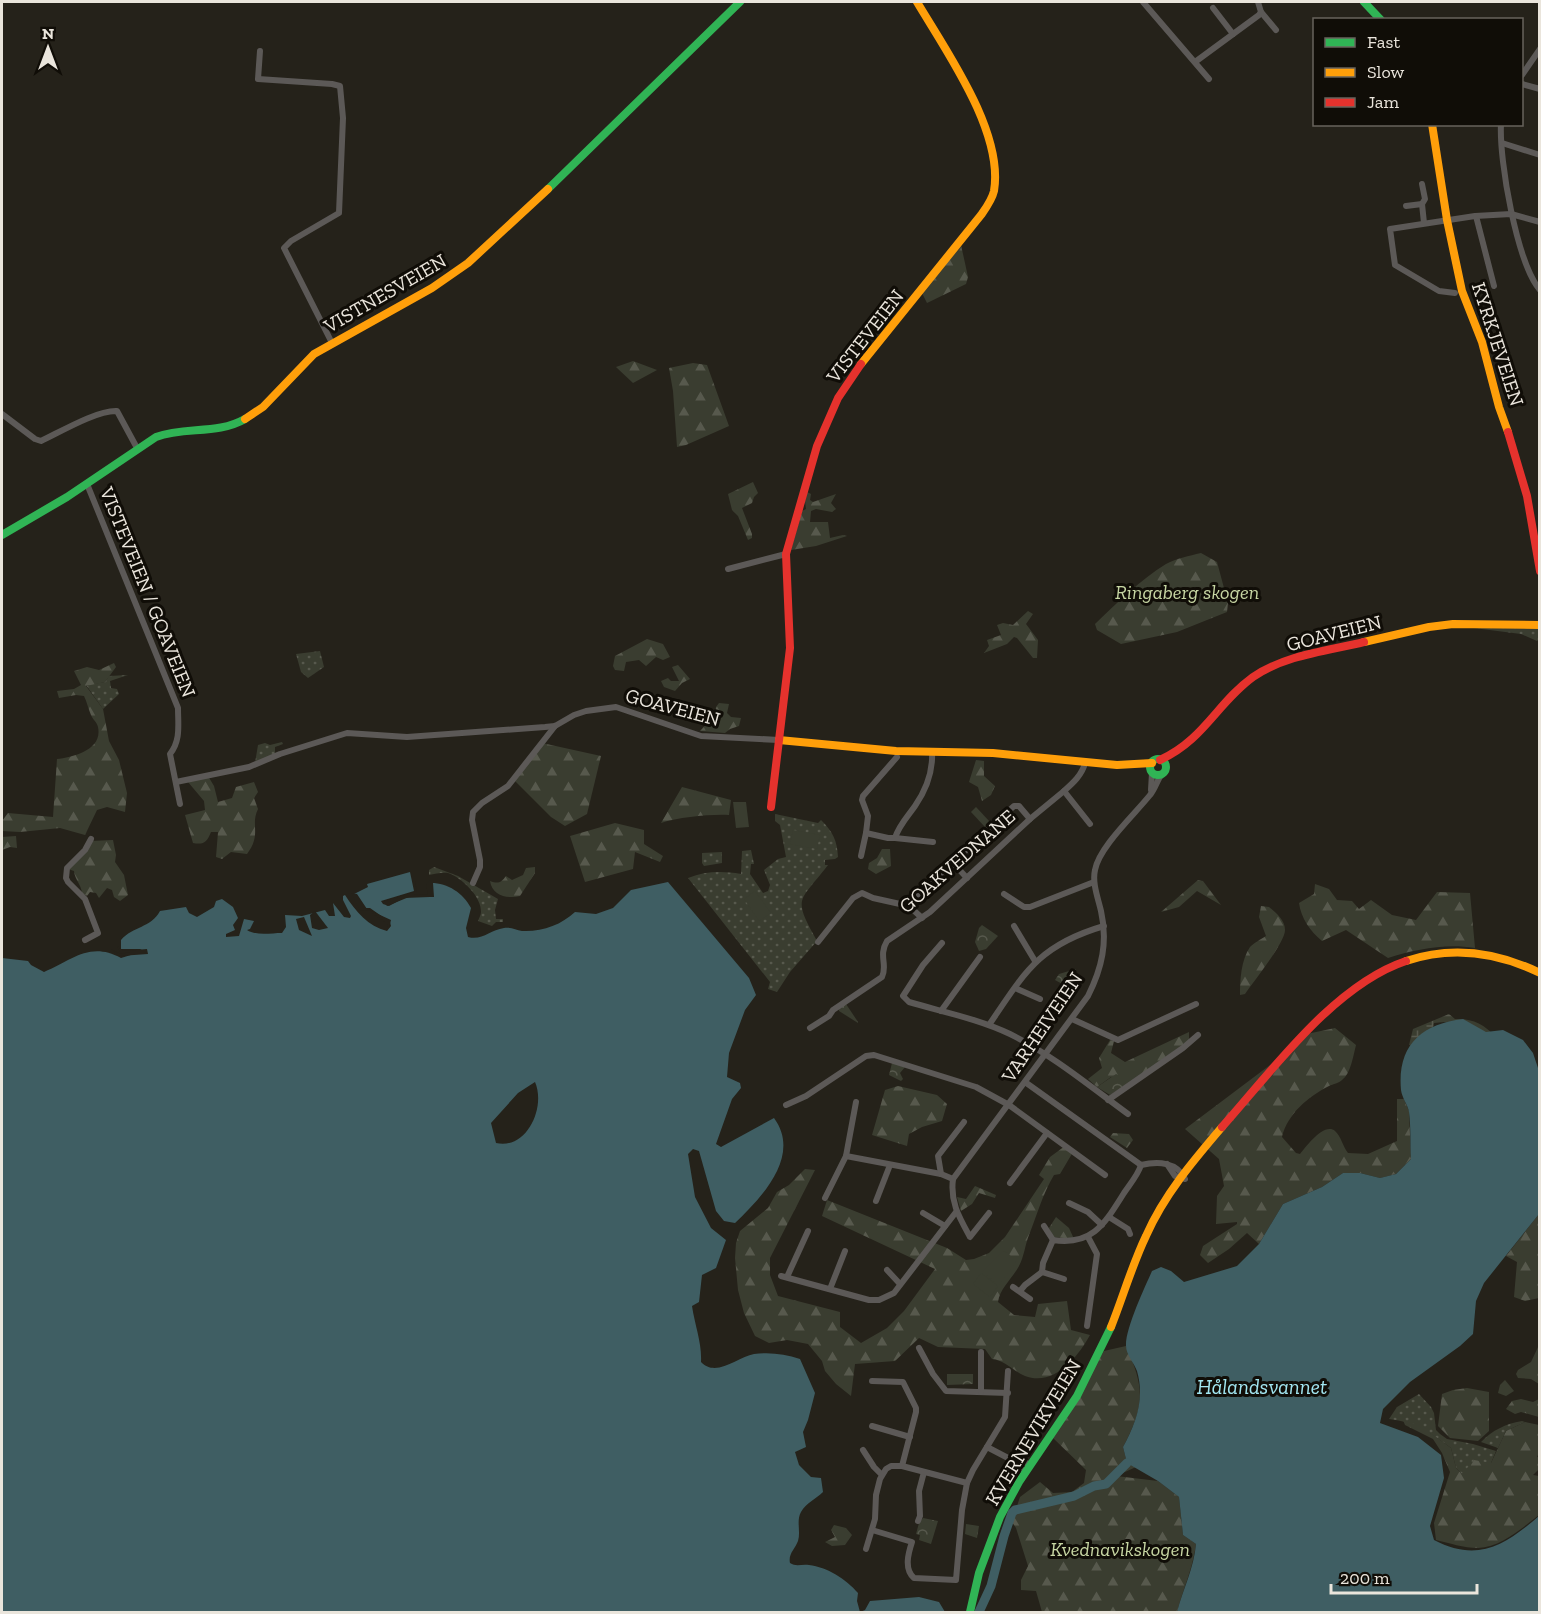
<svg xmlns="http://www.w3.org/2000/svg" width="1541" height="1614" font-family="'Zilla Slab',serif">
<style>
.grass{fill:url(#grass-dots)}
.forest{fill:url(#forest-firs)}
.wetland{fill:url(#wetland-marsh)}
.park{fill:url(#park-crowns)}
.garden{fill:#3a3d30}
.water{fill:#3f5e63;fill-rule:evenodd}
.pier{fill:#25221a}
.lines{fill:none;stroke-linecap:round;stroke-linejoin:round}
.river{stroke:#3f5e63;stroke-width:9}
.street{stroke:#5c5957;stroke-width:6}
.fast{stroke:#30b455;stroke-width:8}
.slow{stroke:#ff9f0a;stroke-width:8}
.jam{stroke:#e5322d;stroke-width:8}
.labels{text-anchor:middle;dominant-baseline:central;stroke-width:6;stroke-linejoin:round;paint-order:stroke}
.street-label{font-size:20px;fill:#eae5dc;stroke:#100d07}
.park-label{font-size:20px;font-style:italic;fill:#c7d6a3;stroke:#100d07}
.water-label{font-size:21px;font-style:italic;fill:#a2e6f1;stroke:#100d07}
</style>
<defs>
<pattern id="grass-dots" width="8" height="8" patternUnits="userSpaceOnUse" patternTransform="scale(1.5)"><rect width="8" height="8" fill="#3a3d30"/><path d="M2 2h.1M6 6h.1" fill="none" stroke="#57594d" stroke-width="1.8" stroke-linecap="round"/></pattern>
<pattern id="forest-firs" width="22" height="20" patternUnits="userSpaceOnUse" patternTransform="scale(1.5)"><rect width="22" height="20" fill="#3a3d30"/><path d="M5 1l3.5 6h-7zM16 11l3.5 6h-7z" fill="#57594d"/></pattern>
<pattern id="wetland-marsh" width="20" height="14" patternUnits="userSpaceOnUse" patternTransform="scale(1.5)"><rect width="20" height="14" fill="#3a3d30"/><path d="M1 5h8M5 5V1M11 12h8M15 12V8" fill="none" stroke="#57594d"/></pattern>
<pattern id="park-crowns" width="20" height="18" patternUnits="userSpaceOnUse" patternTransform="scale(1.5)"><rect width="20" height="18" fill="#3a3d30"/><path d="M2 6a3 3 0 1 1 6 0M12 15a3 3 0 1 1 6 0" fill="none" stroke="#57594d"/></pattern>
</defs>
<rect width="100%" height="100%" fill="#25221a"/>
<g class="grass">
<path d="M1539,627V639L1537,641L1521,634L1474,628Z"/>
<path d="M320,651L324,667L308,678L301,672L296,654Z"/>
<path d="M128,675L110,681L111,688L117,689L119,694L103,709L86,685L105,682L109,676Z"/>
<path d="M282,742L283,744L275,747V755L255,763L258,745L265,743L270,745Z"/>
<path d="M775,814L818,823L821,820C833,832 837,840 838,857L835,859L825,860V865H828C799,903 792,896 817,941L790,972L777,992L768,989L770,982L688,878C706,871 722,871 741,874L742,851L751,850L754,864H751L750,874L763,893L768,891L770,885L764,870L778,859L786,857L780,825L775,821Z"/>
<path d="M722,852V863L704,866L702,863V853Z"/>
<path d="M434,867L458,876L498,899L495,910L496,919H503V922H496L492,926L478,921C479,918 481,915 481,912C482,897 461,877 448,873C442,872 435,874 429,875V870Z"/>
<path d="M1419,1394L1431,1407L1434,1413L1436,1430L1440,1434L1447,1439L1473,1444L1496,1451L1491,1463L1462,1474L1456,1468L1451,1448C1429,1432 1416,1422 1389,1419L1397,1407Z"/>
<path d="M1522,1421L1525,1422L1506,1431L1498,1448L1481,1442C1493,1430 1505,1424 1522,1421Z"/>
</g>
<g class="forest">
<path d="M961,245L968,277L966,284L927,303L922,293Z"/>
<path d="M633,361L657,370L633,383L616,367Z"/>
<path d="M693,363L707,365L729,426L686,445L677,447L673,391L669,368Z"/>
<path d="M753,482L758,493L754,497L752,503L742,508L752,534V538L748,540L738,516L732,510L728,494Z"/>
<path d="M807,492L811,494L810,500L813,502L836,494L831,503L836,509L832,512L816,509L811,511L810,522H828L830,538L843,535L847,536L816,546L791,550L802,511L806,509L805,501Z"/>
<path d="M1201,553L1217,562L1228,603L1227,612L1177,632L1121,644L1097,630L1095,624C1117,603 1140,580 1166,564C1177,558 1189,556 1201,553Z"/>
<path d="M1028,611L1033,614L1026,624L1038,640L1037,658H1033L1017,638L1014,637L1007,644L984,653L989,646L987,640L1001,635L997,625L1003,623L1013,625Z"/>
<path d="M647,639L663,644L670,657L663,660L656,657L646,666L639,660L626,662L624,671L615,670L613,666L615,656Z"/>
<path d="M114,663L116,667L105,682L86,686L103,709L109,741L119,760L127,793L125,812L107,807L97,810L85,835L60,828L20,832L2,831V821L8,813L53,817L57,759C73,757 103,750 98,727C97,722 93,720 91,715C88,708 87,702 84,696L76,695L59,698L57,691L74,689L81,685L74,671L87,667L99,670Z"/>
<path d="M678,665L690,679L682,683L675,691L664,687L661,681L668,678L671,681H679L672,667Z"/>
<path d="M719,703L729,704L727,713L731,717L741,718L739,726L730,729L725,733L700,731L715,715L716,707Z"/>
<path d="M542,743L601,756L587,814L565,826L551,817L514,780Z"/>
<path d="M976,760L984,761V776L995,786L991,795L982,801L978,787L969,782Z"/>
<path d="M208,776L214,786L218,802L232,798L236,787L254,782L258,792L254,798L258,809C250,825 262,834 247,854L231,852L222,859L216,857L218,832H211C207,842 204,845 193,843L185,815L205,810L204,801L188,782Z"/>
<path d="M682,787L731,800L729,815C711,814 679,817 661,823Z"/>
<path d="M615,823L644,830V844L663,856L660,862L635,852L633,869L585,882L570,836Z"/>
<path d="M16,836L17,848L10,847L2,850V837Z"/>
<path d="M113,840L116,855L115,862L124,875L128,895L120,901L114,897L112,890L107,888L99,898L96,893L90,892L87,896L82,893C81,884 75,880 74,871L68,869L91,841Z"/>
<path d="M882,849H890L891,866L876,874L868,869L869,863L877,858Z"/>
<path d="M535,867V873L520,896C508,899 492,896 490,881C498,884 501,883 506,876L512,880L523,875L526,868Z"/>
<path d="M1198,880L1203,881L1221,905L1197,891L1179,907L1161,912Z"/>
<path d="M1315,884L1329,889L1337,900L1352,901L1359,909L1371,900L1392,915L1416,920L1437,892L1470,893L1475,948C1446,943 1416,949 1388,958L1346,930L1322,941C1310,931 1301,918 1299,903L1314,894Z"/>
<path d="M1261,906L1269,907C1276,913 1285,920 1285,930C1285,943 1253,982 1245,994L1240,995C1240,980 1241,960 1250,947C1254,943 1261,939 1266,936L1259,917Z"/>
<path d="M1335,1028L1356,1045C1353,1056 1351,1073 1342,1080C1339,1083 1333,1084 1329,1086C1308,1097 1288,1113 1282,1137L1296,1153L1300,1154C1306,1147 1324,1122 1335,1131C1341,1136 1343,1147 1348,1153L1368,1154L1397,1141V1099H1404L1409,1111L1411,1159L1396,1174L1380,1178L1360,1173H1343L1322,1187L1283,1204L1259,1244L1247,1233L1229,1249L1208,1263L1200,1255L1203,1246L1237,1224V1222L1216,1224L1217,1196L1224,1186L1219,1159L1185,1129L1286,1053L1302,1035Z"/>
<path d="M1189,1032V1041L1132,1081L1111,1077L1097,1087L1088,1079L1102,1068L1099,1058L1110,1040L1114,1041L1111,1053L1125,1062Z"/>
<path d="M898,1086L937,1095L947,1104L942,1121L922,1127L909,1134L907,1146L872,1135L885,1090Z"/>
<path d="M1113,1133L1129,1134L1133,1140L1127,1148L1110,1137Z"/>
<path d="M1065,1146L1073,1152L1060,1174L1054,1175C1043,1193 1037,1215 1029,1235C1025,1245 1024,1257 1019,1266C1012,1279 1000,1288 998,1302L1014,1315L1035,1317L1038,1304L1067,1301L1071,1330L1090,1335C1078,1357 1054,1387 1025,1376C1013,1371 1005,1360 992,1359L985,1349L938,1347L919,1338L895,1361L855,1364L851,1396L836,1384L825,1371L822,1361L808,1344L787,1340L769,1343L755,1336L744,1313L738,1290L735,1258L736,1243L740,1231L768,1208L777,1192L789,1185L805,1169L815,1170L770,1258V1275L778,1296L840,1312V1327L861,1343L887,1328L904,1311L935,1269L822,1216L827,1200L947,1248L966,1260L974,1259L989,1253L1005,1237L1044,1179L1039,1175L1050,1157Z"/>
<path d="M975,1186L996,1195L995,1198L979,1193L972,1204L961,1211L957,1197L966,1199Z"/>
<path d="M1539,1214V1298L1525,1301L1514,1297L1517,1262L1506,1256Z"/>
<path d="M1056,1217L1069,1228L1074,1239L1053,1237L1049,1228Z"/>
<path d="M1539,1345V1384L1531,1379L1518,1378L1516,1374L1518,1370L1531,1362Z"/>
<path d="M1126,1346C1145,1389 1145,1405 1123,1447L1127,1463L1136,1467L1116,1476L1158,1481L1179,1497L1183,1535L1196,1544C1193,1568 1183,1589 1177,1612H1042L1036,1591L1021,1590V1580L1028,1566L1016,1528L1012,1522L1018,1511C1044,1504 1099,1495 1116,1476L1104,1483H1096L1073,1494L1016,1509L1020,1497L1040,1482L1053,1493L1072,1492L1084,1483L1086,1470L1052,1437L1104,1351Z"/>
<path d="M1505,1380L1514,1391L1506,1396L1498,1393L1500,1385Z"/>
<path d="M1467,1388L1489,1392V1431L1478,1441L1450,1438L1438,1426L1442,1394L1453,1390Z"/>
<path d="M1521,1399L1533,1402L1539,1399V1417L1521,1412L1515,1414L1506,1409L1512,1401Z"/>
<path d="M1403,1420L1421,1426L1451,1448L1456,1468L1462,1474L1474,1460L1491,1463L1506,1431L1525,1422L1539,1425V1455L1537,1456L1539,1459V1469L1533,1475L1539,1476V1515C1522,1528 1501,1547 1478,1548C1464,1548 1449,1543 1436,1540L1434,1523L1450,1472L1442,1453L1433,1439L1405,1425Z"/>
<path d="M834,1525L846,1528L852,1535L845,1545L832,1546L825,1542L835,1537L831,1530Z"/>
</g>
<path class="wetland" d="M1449,1014L1455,1019C1472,1018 1484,1024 1496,1037L1444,1022L1434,1023L1432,1032L1418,1047L1409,1045L1413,1029Z"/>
<g class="park">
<path d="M976,807L990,822L985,827L971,812Z"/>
<path d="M982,925L998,936L986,949L979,951L975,942L979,928Z"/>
<path d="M1076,969L1068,987L1055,980L1059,974Z"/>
<path d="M846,1004L858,1022V1023L839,1011V1008Z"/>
<path d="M892,1063L905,1067L900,1073L903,1079L901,1081L889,1075Z"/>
<path d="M1116,1074L1132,1081L1110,1095L1097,1087Z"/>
<path d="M947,1374H973V1384L947,1385Z"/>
<path d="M923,1518L938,1521L931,1544L919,1540L920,1535L916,1534L919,1523Z"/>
<path d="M966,1524L979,1526L977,1538L965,1534Z"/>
</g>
<g class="garden">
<path d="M733,802H746L749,827L736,828Z"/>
<path d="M793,830L820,835L817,849L790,844Z"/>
<path d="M755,891L771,913L759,921L744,899Z"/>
<path d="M1003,1251L1008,1253L1016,1262L999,1285L982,1272Z"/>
<path d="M981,1273L998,1286L990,1297L973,1284Z"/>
</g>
<g class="water">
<path d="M410,872L414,891L381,901L383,904L389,906L404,898L430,897L431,883C448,883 463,893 471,908L466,928L468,937C482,941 490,930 504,928C511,927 516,930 522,931C542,932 561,925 575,912L596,914L613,908L631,890L668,882L749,978L756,995L745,1010L729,1053L727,1077L740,1083L741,1088L732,1099L716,1144L721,1147L774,1118C802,1156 761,1198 735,1223L724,1221L716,1211L699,1151L693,1149L688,1154L695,1197L711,1228L726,1240L716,1268L702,1275L699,1302L692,1306C695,1326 702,1343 701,1362C716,1378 738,1357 754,1354C770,1352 785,1354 800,1359L815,1393L808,1420L803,1432L806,1447L795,1452L799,1465L811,1477L821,1478L823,1492C816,1499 806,1503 801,1512C796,1521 801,1531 798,1541C795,1549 788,1554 790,1563C796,1567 801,1564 809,1565C827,1567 846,1579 858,1593L857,1601L860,1612L865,1610L870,1601L919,1597L939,1602L945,1612H2V958L28,961L31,965L44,972C72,960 90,941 121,958L144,951L140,949H121V940C133,926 151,928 160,911L186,907L189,913L197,917L214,907L216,901L222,899L233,907L238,918L233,925L235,930L226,934V937L239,936L244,919L254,921L250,929L247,930C256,936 271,933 282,933L286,927L285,915L302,916L325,910L329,916H335L333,903L344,917L350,918L351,916L343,900V896L345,895C356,912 368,926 387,931L391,926L390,922L370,908H362L354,894L368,887L367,884ZM535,1082C546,1107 527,1150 496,1143L491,1123L518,1093Z"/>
<path d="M1463,1019L1486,1032L1503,1030L1523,1040L1533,1053L1540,1074L1539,1214L1484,1283L1476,1301L1473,1334L1460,1346L1410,1382L1383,1409L1380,1423L1418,1437L1441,1455L1444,1478L1430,1526L1434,1540C1478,1563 1505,1545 1539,1516V1612H1177C1183,1589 1194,1568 1196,1544L1183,1535L1179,1497L1158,1481L1127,1463L1123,1447C1136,1423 1145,1399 1137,1371C1134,1363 1126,1354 1126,1346C1125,1329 1145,1287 1152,1271L1161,1267L1171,1271L1184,1282L1237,1266L1259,1244L1283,1204L1322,1187L1343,1173H1360L1380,1178L1396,1174L1411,1159C1410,1144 1411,1127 1409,1112C1408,1105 1402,1098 1401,1090C1397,1046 1421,1024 1463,1019Z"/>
</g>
<g class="pier">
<path d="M430,880L433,883L434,897H409L387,906L384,901L417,891L415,881L417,892L414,895L428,894L426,884Z"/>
<path d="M351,893L357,894L367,909L391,920L389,928L387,927L388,924L369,911L360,910Z"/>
<path d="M315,911L328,928L319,930L312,928L310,915Z"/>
<path d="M304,917L312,936L299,930L296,919Z"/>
<path d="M117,946L124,951L147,949L148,954L120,956L111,949L121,954L130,952H120Z"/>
</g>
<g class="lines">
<path class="river" d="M979,1612L991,1586L1004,1536L1012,1513L1015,1510L1074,1496L1094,1486L1106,1484L1127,1463"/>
<g class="street">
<path d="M1143,2L1209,79"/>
<path d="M1213,8L1233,34"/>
<path d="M1261,12L1276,30"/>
<path d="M260,51L258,79L332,84L340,86L343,118L339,213L291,241L284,248L332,343"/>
<path d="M1195,62L1259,15L1261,12L1258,2"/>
<path d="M1522,75L1540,49"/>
<path d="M1522,84L1540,89"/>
<path d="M1501,124C1499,161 1517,263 1540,290"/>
<path d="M1502,143L1540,155"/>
<path d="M1422,184L1425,199L1422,204L1424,223"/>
<path d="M1406,206L1422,204"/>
<path d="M1476,216L1494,286"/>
<path d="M1455,293L1439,291L1395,265L1390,229L1475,216L1511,214L1540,222"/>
<path d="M2,414L35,439L41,441C60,432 97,410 117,411L137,448"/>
<path d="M87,484L178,708C178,725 181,740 170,754L180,804"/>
<path d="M728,569L786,554"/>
<path d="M1085,763C1082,775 1073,783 1064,791L1090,824"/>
<path d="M176,782L249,767L280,754L347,733L407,737L545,727L555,726L574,715L586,711L616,707L701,736L779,740"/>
<path d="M1151,790L1152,773"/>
<path d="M866,833L868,816L862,800L863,796L897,757"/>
<path d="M895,838L933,842"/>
<path d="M861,856L866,833L888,838H895C899,825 908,816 915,806C926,790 933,771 932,752"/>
<path d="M952,862L967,878"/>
<path d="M473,883L480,867V860L472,820L473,812L482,803L508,786L555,726"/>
<path d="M1004,894L1024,907H1030L1094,882"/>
<path d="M909,906L915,897L1014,806H1019L1030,819"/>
<path d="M1014,926L1035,961"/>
<path d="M85,940L98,933L85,899L68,882L66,878L67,868L85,850L91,839"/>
<path d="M818,942L853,898L862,893L873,898L909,906L922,918"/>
<path d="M942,943L923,965L903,996L909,1002C943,1012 979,1019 1010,1034C1051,1054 1091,1087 1128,1114"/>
<path d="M1015,988L1040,999"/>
<path d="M941,1011L980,957"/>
<path d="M1072,1019L1118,1040L1196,1004"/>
<path d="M989,1025C1025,972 1039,945 1104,926"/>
<path d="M810,1028L829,1016L833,1010L882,977C888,965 878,956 887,941L930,912L1030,819L1064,791"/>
<path d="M1025,1082L1141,1165"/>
<path d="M1108,1100L1183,1048L1198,1035"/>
<path d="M786,1105L806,1096L866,1056L874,1055L976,1087L1009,1105L1105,1175"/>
<path d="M846,1156L941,1174L953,1179"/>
<path d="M1167,1164L1175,1176L1184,1178"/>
<path d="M1141,1165C1158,1161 1177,1162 1185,1179"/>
<path d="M941,1174L938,1156L964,1122"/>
<path d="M1010,1183L1047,1133"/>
<path d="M825,1198L846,1156L856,1102"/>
<path d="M876,1201L890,1165"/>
<path d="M1069,1203L1088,1212L1102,1225"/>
<path d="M923,1213L945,1226"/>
<path d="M989,1213L970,1237C959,1217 950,1202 953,1179L1088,996C1102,968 1108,942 1101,911C1098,898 1092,883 1095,870C1099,847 1135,814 1150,795C1155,789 1157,781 1161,775"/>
<path d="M1109,1217L1128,1229L1130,1234"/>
<path d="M1044,1226L1053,1240"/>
<path d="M887,1270L900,1284"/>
<path d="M1042,1272L1043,1263L1053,1240C1093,1246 1105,1223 1124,1193C1130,1184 1138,1175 1141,1165"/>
<path d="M781,1276L869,1300H879L894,1293L956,1212"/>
<path d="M787,1277L808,1231"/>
<path d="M1013,1287L1030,1299"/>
<path d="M830,1289L845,1251"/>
<path d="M1020,1291L1025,1285L1042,1272L1064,1279"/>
<path d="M1087,1326L1097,1254L1088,1237"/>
<path d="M919,1348L933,1374L946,1391L1008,1393"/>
<path d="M872,1381L903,1382L916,1408V1412L902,1466"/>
<path d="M981,1392V1352"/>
<path d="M872,1426L910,1437"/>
<path d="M987,1447L1010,1459L1030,1464"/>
<path d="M863,1450L874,1467L881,1474"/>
<path d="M1010,1459L1025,1472"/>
<path d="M918,1521L920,1516L919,1491L924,1472"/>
<path d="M872,1530L912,1542C908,1554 904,1569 914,1578L956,1580L962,1510L967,1483L973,1470L1005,1417L1008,1371"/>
<path d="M866,1549L875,1519L876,1495L880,1479L886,1469L891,1466H902L967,1483"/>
</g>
<g class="fast">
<path d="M1364,2L1381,20"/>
<path d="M548,189L740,2"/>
<path d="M2,535L67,497L156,437C185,426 217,435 245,419"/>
<circle cx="1158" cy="767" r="8"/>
<path d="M970,1612L979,1573L1000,1517L1019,1482L1077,1396L1111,1327"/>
</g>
<g class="slow">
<path d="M1432,124L1447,220L1462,291L1482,342L1499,407L1508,432"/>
<path d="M861,364L981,215C986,208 992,200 994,191C1004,132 946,51 917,2"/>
<path d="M245,419L263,407L314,354L432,288L468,263L548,189"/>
<path d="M1364,642L1429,627L1453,624L1540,625"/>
<path d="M779,740L896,751L993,753L1117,765L1152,763"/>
<path d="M1406,961C1451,946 1497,952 1540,973"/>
<path d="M1111,1327C1123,1297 1132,1265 1146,1236C1164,1195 1193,1161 1222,1127"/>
</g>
<g class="jam">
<path d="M1508,432L1527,496L1540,571"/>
<path d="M1160,760C1204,740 1217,703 1253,677C1285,655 1327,651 1364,642"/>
<path d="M771,807L790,648L786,554L817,446L838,398L861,364"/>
<path d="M1222,1127C1272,1071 1334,985 1406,961"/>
</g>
</g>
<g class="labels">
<g class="street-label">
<text transform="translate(385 293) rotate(-30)">VISTNESVEIEN</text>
<text transform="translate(865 336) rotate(-52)">VISTEVEIEN</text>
<text transform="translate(1498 344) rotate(72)">KYRKJEVEIEN</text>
<text transform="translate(148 592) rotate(68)">VISTEVEIEN / GOAVEIEN</text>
<text transform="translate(1334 633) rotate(-14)">GOAVEIEN</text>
<text transform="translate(673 707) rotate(15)">GOAVEIEN</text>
<text transform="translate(957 861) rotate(-41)">GOAKVEDNANE</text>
<text transform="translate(1042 1027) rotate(-56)">VARHEIVEIEN</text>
<text transform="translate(1033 1432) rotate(-59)">KVERNEVIKVEIEN</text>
</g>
<g class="park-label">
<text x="1187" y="592">Ringaberg skogen</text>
<text x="1120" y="1549">Kvednavikskogen</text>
</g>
<g class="water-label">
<text x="1262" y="1386">Hålandsvannet</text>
</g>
</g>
<rect width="1541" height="1614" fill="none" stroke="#eae5dc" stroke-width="6"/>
<rect x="1313" y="18" width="210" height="108" fill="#100d07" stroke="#67635c" stroke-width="1.5"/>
<rect x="1325" y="38" width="30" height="9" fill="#30b455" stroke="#67635c" stroke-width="1.5"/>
<text x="1367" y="48" font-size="18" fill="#eae5dc">Fast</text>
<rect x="1325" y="68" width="30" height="9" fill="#ff9f0a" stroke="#67635c" stroke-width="1.5"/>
<text x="1367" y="78" font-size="18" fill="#eae5dc">Slow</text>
<rect x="1325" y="98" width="30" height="9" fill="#e5322d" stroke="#67635c" stroke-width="1.5"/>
<text x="1367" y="108" font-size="18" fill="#eae5dc">Jam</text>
<g transform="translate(48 48)" stroke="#100d07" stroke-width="4.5" paint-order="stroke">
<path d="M0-4.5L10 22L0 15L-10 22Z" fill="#eae5dc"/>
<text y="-9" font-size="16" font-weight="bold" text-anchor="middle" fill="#eae5dc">N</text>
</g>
<path d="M1331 1584v9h146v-9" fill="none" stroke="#eae5dc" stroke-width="3"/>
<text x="1340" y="1584" font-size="18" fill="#eae5dc" stroke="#100d07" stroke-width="4.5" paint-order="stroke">200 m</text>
</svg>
